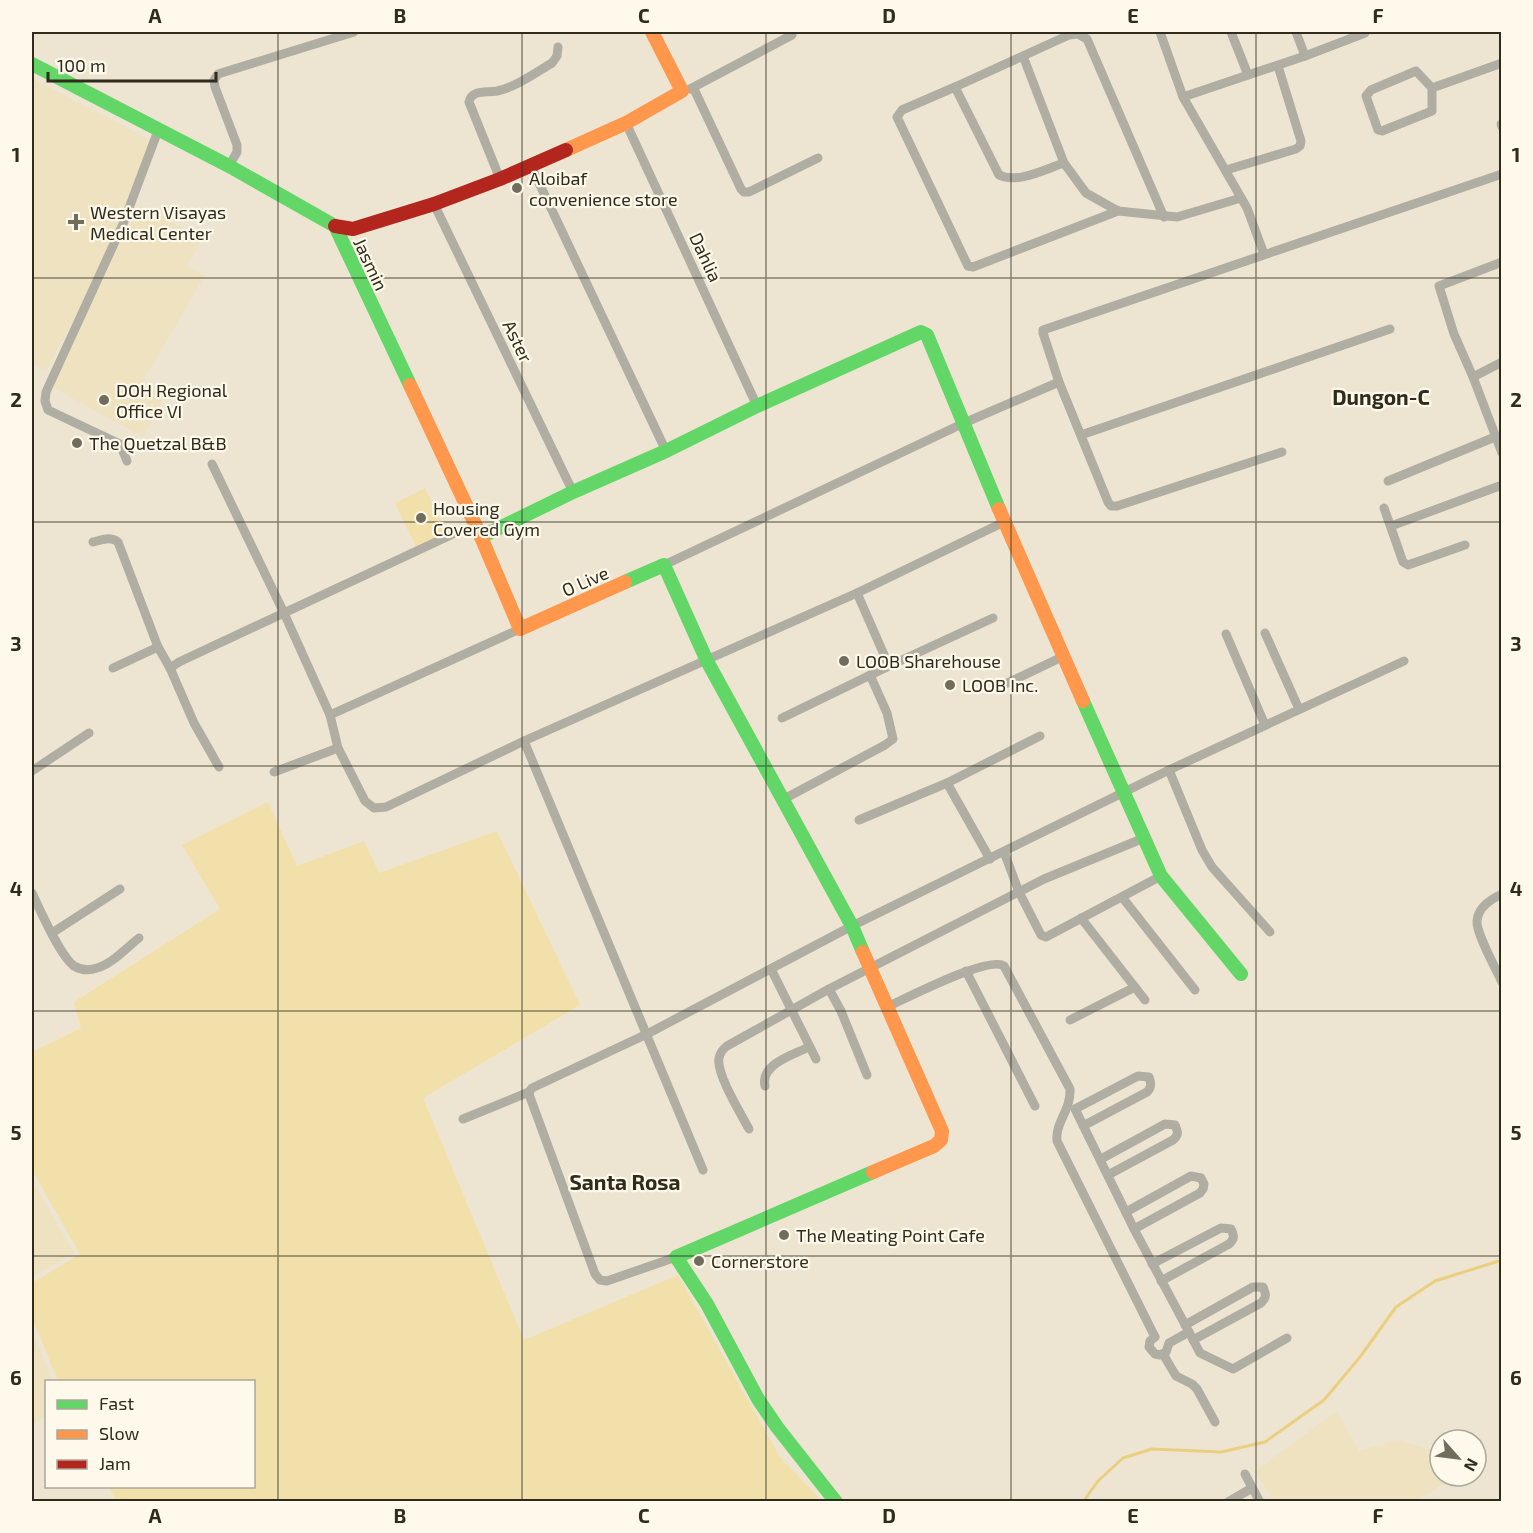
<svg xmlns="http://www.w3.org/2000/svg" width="1533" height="1533" font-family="'Exo 2',sans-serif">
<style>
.built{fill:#eee2c1}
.green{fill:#f2e0aa}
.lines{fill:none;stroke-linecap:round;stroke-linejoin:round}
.stream{stroke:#eacf81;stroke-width:3}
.street{stroke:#b0ada3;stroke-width:9}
.fast{stroke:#63d668;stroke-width:14}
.slow{stroke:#ff974d;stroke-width:14}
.jam{stroke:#b3261e;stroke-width:14}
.grid{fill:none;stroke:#302b1d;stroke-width:1.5;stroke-opacity:0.55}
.poi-dot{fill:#726c5c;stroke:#fef9ea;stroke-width:2}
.labels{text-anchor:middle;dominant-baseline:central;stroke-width:4.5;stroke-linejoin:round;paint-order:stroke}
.poi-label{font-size:18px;fill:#302b1d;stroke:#fef9ea;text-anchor:start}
.street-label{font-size:18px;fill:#302b1d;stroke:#fef9ea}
.quarter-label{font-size:21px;font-weight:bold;fill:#302b1d;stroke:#fef9ea}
.neatline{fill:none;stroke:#302b1d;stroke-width:2}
.grid-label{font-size:20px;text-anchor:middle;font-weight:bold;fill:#302b1d}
</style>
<rect width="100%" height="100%" fill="#ede5d1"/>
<g class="built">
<path d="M32,78L152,141L130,199L79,309L46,370L32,363Z"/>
<path d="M140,205L203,238L187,266L205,275L142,383L165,396L143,437L45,383Z"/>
<path d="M32,1180L74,1253L32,1277Z"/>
<path d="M32,1330L52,1381L46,1382V1417L32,1423Z"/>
<path d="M1337,1411L1359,1451L1397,1440L1440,1453V1476H1457L1415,1501H1274L1255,1471Z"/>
</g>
<g class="green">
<path d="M425,488L447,533L416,547L395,503Z"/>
<path d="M268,802L297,866L364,841L379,873L497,831L580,1005L423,1098L524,1340L678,1275L780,1457L822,1501H116L109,1487L254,1486V1382L58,1381L32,1317V1283L80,1254L32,1170V1052L81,1028L74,1002L220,909L182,845Z"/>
</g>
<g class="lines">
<path class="stream" d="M1083,1502L1098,1481L1123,1458L1152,1449L1221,1452L1265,1442L1324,1400L1360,1357L1396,1307L1435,1281L1502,1260"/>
<g class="street">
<path d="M1160,32L1183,97L1247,208L1264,254"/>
<path d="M1231,32L1248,75L1305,56"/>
<path d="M1296,32L1305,56L1365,33L1364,32"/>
<path d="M1023,56L1064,163"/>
<path d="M1416,71L1432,88V111L1382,131L1378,130L1366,96L1371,90Z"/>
<path d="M955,87L999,175C1018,184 1045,169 1064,163L1086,193L1118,211L973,267L968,266L897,117L902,110Z"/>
<path d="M955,87L1069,35L1078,34L1087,39L1164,217"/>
<path d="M1432,88L1502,63"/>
<path d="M690,89L792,35"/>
<path d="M694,89L741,189L744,192H749L818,158"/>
<path d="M1183,97L1248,75"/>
<path d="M626,123L757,406"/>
<path d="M1501,124L1502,127"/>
<path d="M229,166L237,152V145L215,87L214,80L218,74L354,32"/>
<path d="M531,166L666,451"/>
<path d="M1226,170L1296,149L1300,146L1301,141L1278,66"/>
<path d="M500,179L469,102C472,89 486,93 497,91C516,87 535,73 552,63L557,56L558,47"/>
<path d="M434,204L573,492"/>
<path d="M1118,211L1177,217L1241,198"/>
<path d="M1502,262L1439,286L1454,334L1473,377L1502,453"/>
<path d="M1473,377L1502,362"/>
<path d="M1081,435L1390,329"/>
<path d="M1282,452L1117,506H1111L1108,502L1059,382L1043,333V330L1502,174"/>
<path d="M127,461L120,444L48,410L45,401L46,392L123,224L159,128"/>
<path d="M212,464L284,613L330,715L338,748L365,801L374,808L386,807L524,741L857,593L1004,522"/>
<path d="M1388,481L1495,437"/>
<path d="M1384,508L1403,562L1408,565L1465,545"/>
<path d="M1391,526L1502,485"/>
<path d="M93,542C102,540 110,536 118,542L158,647L170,668L179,662L453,534"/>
<path d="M664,565L964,423L1059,382"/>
<path d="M1265,633L1299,709"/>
<path d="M1226,634L1265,725"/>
<path d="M889,666L993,618"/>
<path d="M113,668L158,647"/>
<path d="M170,668L194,723L219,767"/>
<path d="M999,687L1064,656"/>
<path d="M330,715L520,629"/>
<path d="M782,718L889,666L857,593"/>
<path d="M524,741L703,1170"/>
<path d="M1169,770L1404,661"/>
<path d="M32,771L89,733"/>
<path d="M274,772L338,748"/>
<path d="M947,783L990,859"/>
<path d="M784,799L885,745L893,739L887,713L870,675"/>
<path d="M859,820L947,783L1040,736"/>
<path d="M1004,852L1019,892L1041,935L1046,937L1161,876"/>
<path d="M32,893C40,910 60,956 74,966C81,970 89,971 97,968C112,964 126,948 139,938"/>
<path d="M1502,894C1491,899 1478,908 1477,921C1476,933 1496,969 1502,982"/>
<path d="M1122,897L1195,990"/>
<path d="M1081,918L1145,1000"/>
<path d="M52,933L120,889"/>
<path d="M771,969L816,1059"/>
<path d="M966,971L1035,1106"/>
<path d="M829,989L841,1011L867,1075"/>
<path d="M887,1007C907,998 989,955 1004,966L1070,1089C1071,1111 1055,1122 1057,1141L1155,1337"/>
<path d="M1070,1020L1135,987"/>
<path d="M765,1086C760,1064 793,1055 809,1047"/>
<path d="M463,1119L529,1092"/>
<path d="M1083,1126L1147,1092C1152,1087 1151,1083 1149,1077L1138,1076L1075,1109L1134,1229L1189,1332"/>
<path d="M749,1129C741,1114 716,1074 719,1058C720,1053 723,1049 727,1046L829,989L1044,879L1144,838"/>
<path d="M1101,1159L1165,1124L1175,1125C1178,1132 1179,1135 1173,1140L1108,1175"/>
<path d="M1126,1212L1191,1176L1201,1178L1204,1184L1203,1189L1200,1193L1134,1229"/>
<path d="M676,1257L607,1281L600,1280L595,1274L530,1097L529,1092L532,1088L647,1034L852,926L1169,770L1202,850L1212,867L1270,932"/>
<path d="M1152,1264L1221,1228L1231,1229C1234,1235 1235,1239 1229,1244L1161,1281"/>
<path d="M1185,1325L1253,1287H1263C1266,1294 1267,1297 1261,1303L1193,1340"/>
<path d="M1155,1337L1150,1341L1149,1347L1155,1354L1160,1355L1166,1352L1169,1343L1189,1332L1200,1353L1233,1369L1287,1338"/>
<path d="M1163,1354L1176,1376L1192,1384L1197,1389L1215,1422"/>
<path d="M1245,1474L1260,1502"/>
<path d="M1228,1502L1252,1488"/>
</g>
<g class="fast">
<path d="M32,64L229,166L335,226L410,385"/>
<path d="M481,537L573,492L666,451L757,406L921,332L927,335L999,509"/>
<path d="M625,582L664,565L707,661L852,926L863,952"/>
<path d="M1083,701L1161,876L1241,974"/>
<path d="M836,1502L777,1427L758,1399L707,1304L676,1257L873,1172"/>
</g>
<g class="slow">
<path d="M566,150L626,123L682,91L652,32"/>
<path d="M410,385L481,537L520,629L625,582"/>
<path d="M999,509L1083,701"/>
<path d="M863,952L942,1131L941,1140L934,1146L873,1172"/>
</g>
<path class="jam" d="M335,226L353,229L434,204L500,179L566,150"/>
</g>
<path class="grid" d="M278,32V1502M522,32V1502M766,32V1502M1011,32V1502M1256,32V1502M32,278H1502M32,522H1502M32,766H1502M32,1011H1502M32,1256H1502"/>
<g class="poi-dot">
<circle cx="517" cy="188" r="6"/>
<path d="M73 213h6v6h6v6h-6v6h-6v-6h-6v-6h6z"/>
<circle cx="104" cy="400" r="6"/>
<circle cx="77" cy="443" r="6"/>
<circle cx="421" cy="518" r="6"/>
<circle cx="844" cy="661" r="6"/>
<circle cx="950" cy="685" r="6"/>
<circle cx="784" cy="1235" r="6"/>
<circle cx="699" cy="1261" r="6"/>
</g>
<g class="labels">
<g class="poi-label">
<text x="529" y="178">Aloibaf<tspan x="529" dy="21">convenience store</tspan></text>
<text x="90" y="212">Western Visayas<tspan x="90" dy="21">Medical Center</tspan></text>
<text x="116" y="390">DOH Regional<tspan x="116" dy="21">Office VI</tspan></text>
<text x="89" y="443">The Quetzal B&amp;B</text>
<text x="433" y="508">Housing<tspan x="433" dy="21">Covered Gym</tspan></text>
<text x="856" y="661">LOOB Sharehouse</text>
<text x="962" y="685">LOOB Inc.</text>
<text x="796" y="1235">The Meating Point Cafe</text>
<text x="711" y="1261">Cornerstore</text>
</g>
<g class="street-label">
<text transform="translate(706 257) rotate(65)">Dahlia</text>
<text transform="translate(371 264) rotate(65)">Jasmin</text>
<text transform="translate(518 341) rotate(64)">Aster</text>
<text transform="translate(585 581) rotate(-24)">O Live</text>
</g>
<g class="quarter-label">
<text x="1381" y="396">Dungon-C</text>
<text x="625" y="1181">Santa Rosa</text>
</g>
</g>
<rect width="1533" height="1533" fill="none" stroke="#fef9ea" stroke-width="66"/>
<rect x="45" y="1380" width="210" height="108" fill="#fef9ea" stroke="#aca798" stroke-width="1.5"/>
<rect x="57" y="1400" width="30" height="9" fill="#63d668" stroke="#aca798" stroke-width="1.5"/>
<text x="99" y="1410" font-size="18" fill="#302b1d">Fast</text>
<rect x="57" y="1430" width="30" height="9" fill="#ff974d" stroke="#aca798" stroke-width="1.5"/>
<text x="99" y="1440" font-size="18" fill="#302b1d">Slow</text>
<rect x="57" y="1460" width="30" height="9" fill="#b3261e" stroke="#aca798" stroke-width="1.5"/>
<text x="99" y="1470" font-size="18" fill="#302b1d">Jam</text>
<g transform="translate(1458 1458) rotate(118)"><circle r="28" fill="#fef9ea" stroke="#aca798" stroke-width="1.5"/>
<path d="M0-4.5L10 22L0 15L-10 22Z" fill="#726c5c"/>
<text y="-9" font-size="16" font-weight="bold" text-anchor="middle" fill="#302b1d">N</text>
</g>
<path d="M48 72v9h168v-9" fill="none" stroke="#302b1d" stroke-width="3"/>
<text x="57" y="72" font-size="18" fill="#302b1d" stroke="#fef9ea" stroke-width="4.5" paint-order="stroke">100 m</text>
<rect x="33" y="33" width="1467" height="1467" class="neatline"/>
<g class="grid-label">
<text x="155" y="23">A</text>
<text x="400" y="23">B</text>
<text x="644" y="23">C</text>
<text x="889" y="23">D</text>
<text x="1133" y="23">E</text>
<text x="1378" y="23">F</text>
<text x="16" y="162">1</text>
<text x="1516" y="162">1</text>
<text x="16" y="407">2</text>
<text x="1516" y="407">2</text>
<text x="16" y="651">3</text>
<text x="1516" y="651">3</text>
<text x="16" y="896">4</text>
<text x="1516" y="896">4</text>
<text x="16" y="1140">5</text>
<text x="1516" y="1140">5</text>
<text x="16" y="1385">6</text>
<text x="1516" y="1385">6</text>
<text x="155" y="1523">A</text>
<text x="400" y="1523">B</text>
<text x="644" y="1523">C</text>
<text x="889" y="1523">D</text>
<text x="1133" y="1523">E</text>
<text x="1378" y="1523">F</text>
</g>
</svg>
